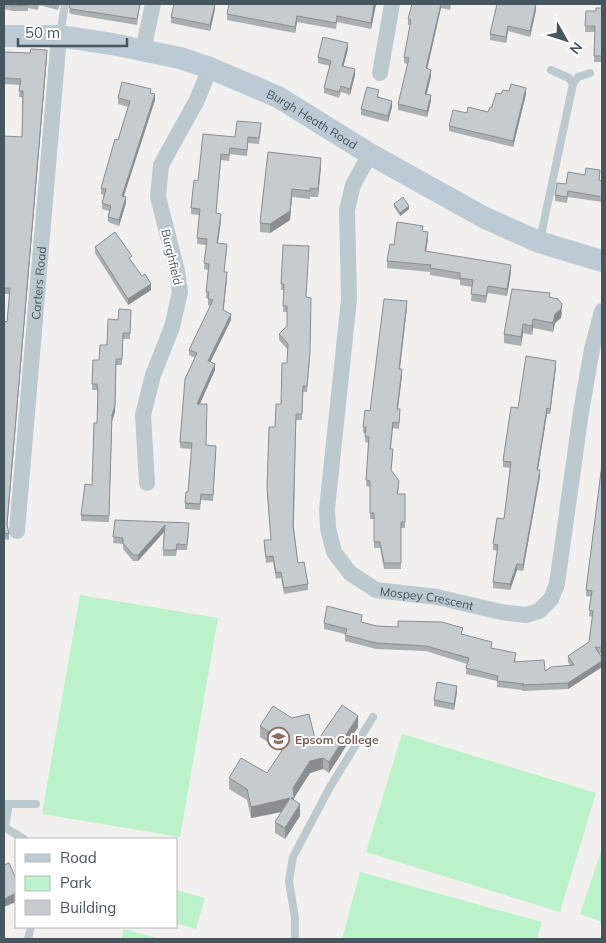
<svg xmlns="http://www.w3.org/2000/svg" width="606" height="943" font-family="Mulish,sans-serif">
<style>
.green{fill:#bbf2c9}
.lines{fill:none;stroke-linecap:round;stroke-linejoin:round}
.service{stroke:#bcc9cf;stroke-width:8}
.minor{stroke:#bcc9cf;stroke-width:16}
.secondary{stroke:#bbcad4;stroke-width:22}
.wall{fill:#aaafb2}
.shaded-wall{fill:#8b8e91}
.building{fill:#c6cbcf;stroke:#8b8e91}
.labels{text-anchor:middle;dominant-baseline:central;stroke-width:4;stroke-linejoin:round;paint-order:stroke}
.street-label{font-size:12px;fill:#46565e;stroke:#fff}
.education-label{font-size:12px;font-weight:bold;fill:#785e54;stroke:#fff;text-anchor:start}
</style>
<rect width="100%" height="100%" fill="#f2efef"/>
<g class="green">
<path d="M80,595L218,618L180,837L42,814Z"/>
<path d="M402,734L596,793L560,912L366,852Z"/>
<path d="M602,849V922L580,914Z"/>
<path d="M360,872L542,922L537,939H342Z"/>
<path d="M176,890L205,898L196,929L176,923Z"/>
<path d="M124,929L160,939H121Z"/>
</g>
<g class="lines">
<g class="service">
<path d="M60,34L65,4"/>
<path d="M551,70L569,78L573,84L578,77L590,73"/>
<path d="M540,240L573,84"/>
<path d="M4,804H36"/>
<path d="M4,827L24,839"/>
<path d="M5,827L9,804"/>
<path d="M28,939L31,927"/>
<path d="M295,939V918L289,881L293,857L330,787L373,717"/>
</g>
<g class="minor">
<path d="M143,50L153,4"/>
<path d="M380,73L392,4"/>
<path id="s1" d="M370,154L353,185L347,210L349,299L327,509L328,528L334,552L350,573L376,590L437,597L501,612L526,615L539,611L551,599L557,584L581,412L592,349L602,311"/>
<path d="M147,483L143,415L153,375L172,327L180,292L177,271L158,197L161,165L197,100L210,68"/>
<path id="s2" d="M17,531L59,36"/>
</g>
<path class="secondary" id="s3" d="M4,36H59L112,44L180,58L210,68L278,97L370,154L485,218L539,242L602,261"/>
</g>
<g class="wall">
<path d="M4,4H60L58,10L39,5L38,10L28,8V11H13L4,9Z"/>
<path d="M70,4H140L137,25L71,14L69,12Z"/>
<path d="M376,4L371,29L337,22L336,29L297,22L295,33L227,20V14Z"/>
<path d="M412,4H451L450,10L441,8L427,69L431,76L427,94L431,101L427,117L398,110V104L408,64L404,63V57L410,25H408V19Z"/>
<path d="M602,8V62H594L595,32H585L586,11H596Z"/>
<path d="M215,9L210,31L171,23V17Z"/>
<path d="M536,10L530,37L508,31L506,43L490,40V34Z"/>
<path d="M348,49L343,66L355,75L350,95L341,92L339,98L324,93V88L330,66L318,63V57Z"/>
<path d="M4,52L47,56L7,526L9,534V540L4,539V321L7,322L10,294H4V136L22,137V97H19L20,85L4,84Z"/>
<path d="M151,93L155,100L123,196L126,203L119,226L108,222V217L109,211L102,209V203L104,195L101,194V188L118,140L128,107L118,104V98Z"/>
<path d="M501,94H526L513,147L449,131V126L467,113L488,112L492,107Z"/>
<path d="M379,96V97L392,107L388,122L361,115V109Z"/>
<path d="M261,129L259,144L248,143L247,156L230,154L229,161L221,160L216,213L221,220L218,243L227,250L224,272L227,278L223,310L231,320L210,362L215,370L200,404L206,445L216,452L213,501L201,500L200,510L185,509V503L188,492L192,449L180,448V442L195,358L189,355V350L211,306L208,305V298H206L208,270L204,269L206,245L197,244L199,215L191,214V208L198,181L235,137Z"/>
<path d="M268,152L321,167L318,197H310V199L292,197L290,220L270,233L260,232V223Z"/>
<path d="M585,175L600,176L599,180L602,181V211H601L602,202L568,197L567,203L555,201V195L566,184Z"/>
<path d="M394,204L409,209L400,216L394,207Z"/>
<path d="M423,231L428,239L426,251L511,272L507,296L488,293L486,303L471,301L472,287L460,285V280L430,275V272L387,268V261L394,245Z"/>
<path d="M283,245L307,297L310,358L307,392H303L302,420H296L294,527L298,563L308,584V590L284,594L281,578L276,579L273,562L266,563L264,546V540H271L267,494L269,427H275L281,404L287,363L288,350L279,340V334L287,326V312H283L284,290H281Z"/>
<path d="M95,247L132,262L151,290L128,305L95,253Z"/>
<path d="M550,297L562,312L561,318L555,323L553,332L533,328L532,335L523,333L521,346L504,343V334Z"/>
<path d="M407,307L400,369L402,375L398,409L400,415L399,429L393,428L391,449L393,455L391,471L399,487L398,494H405V528H401V569H384L380,548H374V519H370V487L366,486L368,443L365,442V433H363V427L370,411Z"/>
<path d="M131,310L130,339H123L122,365H116L115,412L112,421L109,522L81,521V515L92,485L97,423L98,395L97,390H92L93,360H99L118,320Z"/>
<path d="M556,367L550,414H547L538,470L540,476L523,571L517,570L510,590L493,588V582L498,551L493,550V544L504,519L510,468L503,467V461L518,408Z"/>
<path d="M602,464V654L599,653L602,658V667L568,689L522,691V690L497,687V681L466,674V668L467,664L426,651L376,649L345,641V634L324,629V623L362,622L377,626L463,634L516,659L515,662L545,671L570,666L568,662V656L589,642L593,617L589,616L591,597L586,596V590Z"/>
<path d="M115,520L189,529L187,550H177L176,556H163L164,531L138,561H133L123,549V544L113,543Z"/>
<path d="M457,692L454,710L434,706V700Z"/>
<path d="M260,726L316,743L358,727L329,773L323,769L310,773L294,797V801L300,816L285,839L275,833V822L282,812L251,818L247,800L229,789V778L267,773L282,751L260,737Z"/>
</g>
<g class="shaded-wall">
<path d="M215,4V9L210,31V25Z"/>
<path d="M374,4H376L371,29V23Z"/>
<path d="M441,4V8L426,74V68Z"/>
<path d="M536,4V10L530,37V31Z"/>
<path d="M297,16V22L295,33V27Z"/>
<path d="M508,26V31L506,43V37Z"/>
<path d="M348,43V49L342,72V66Z"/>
<path d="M47,50V56L7,530V524Z"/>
<path d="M355,69V75L350,95V89Z"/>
<path d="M431,70V76L425,100V94Z"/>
<path d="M526,88V94L513,147V141Z"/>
<path d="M155,94V100L122,202V196Z"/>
<path d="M431,95V101L427,117V111Z"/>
<path d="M392,101V107L388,122V116Z"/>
<path d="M321,158V167L318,197V189Z"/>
<path d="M292,189V197L290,220L270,233V224Z"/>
<path d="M126,197V203L119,226V220Z"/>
<path d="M409,206V209L400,216V213Z"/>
<path d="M221,214V220L217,249V243Z"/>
<path d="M428,232V239L425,258V251Z"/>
<path d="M511,265V272L507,296V289Z"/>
<path d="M227,272V278L223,316V310Z"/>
<path d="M151,284V290L128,305V299Z"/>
<path d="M407,301V307L399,375V369Z"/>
<path d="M562,304L561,318L555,323L553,332V323L555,314Z"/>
<path d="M231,314V320L208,367V361Z"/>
<path d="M533,319V328L532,335V326Z"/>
<path d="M523,324V333L521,346V337Z"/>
<path d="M116,359L115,412L112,421L109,522L112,415Z"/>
<path d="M556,361V367L550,414V409Z"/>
<path d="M215,364V370L197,410V404Z"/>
<path d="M402,369V375L397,415V409Z"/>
<path d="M547,408V414L537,476V470Z"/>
<path d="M540,470V476L523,571V565Z"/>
<path d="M165,525V531L138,561V555Z"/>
<path d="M517,564V570L510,590V584Z"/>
<path d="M602,661V667L568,689V683Z"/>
<path d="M457,686V692L454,710V704Z"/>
<path d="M358,716V727L329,773V762Z"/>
<path d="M323,758V769L310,773L294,798V809L291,798L293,788L310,761Z"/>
<path d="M290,798V810L251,818V807Z"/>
<path d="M300,804V816L285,839V828Z"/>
<path d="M16,893V902L4,907V899Z"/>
</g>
<g class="building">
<path d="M5,4H28V5L13,6Z"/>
<path d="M70,4H140L137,19L71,9L69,7Z"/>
<path d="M174,4H215L210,25L171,17Z"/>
<path d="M229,4H374L371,23L337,16L336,23L297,16L295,27L227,14Z"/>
<path d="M412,4H441L426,68L431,70L425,94L431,95L427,111L398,104L409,58L404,57L411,20L408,19Z"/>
<path d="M497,4H536L530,31L508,26L506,37L490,34Z"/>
<path d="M596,8H602V56H594L595,26H585L586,11H596Z"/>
<path d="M323,37L348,43L342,66L355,69L350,89L341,86L339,92L324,88L331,61L318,57Z"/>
<path d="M31,49L47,50L7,524L9,534L4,533V321L7,322L10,288H4V136L22,137L23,91H19L21,79L4,78V52L30,53Z"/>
<path d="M122,82L151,89L150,93L155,94L122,196L126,197L119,220L108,217L111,206L102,203L106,189L101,188L115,139L118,140L130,101L118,98Z"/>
<path d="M511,84L526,88L513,141L449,126L453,110L467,113L468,107L488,112L490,107H492L496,93L501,94L503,90L509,91Z"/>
<path d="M367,87L379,90L377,97L392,101L388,116L361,109Z"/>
<path d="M237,121L261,123L259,138L248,137L247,150L230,148L229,155L221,154L216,213L221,214L217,243L227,244L224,272H227L223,310L231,314L208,361L215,364L197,404H207L206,445L216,446L213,495L201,494L200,504L185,503L186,492H188L192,443L180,442L185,379L197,353L189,350L213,300L208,299L209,292H206L209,264L204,263L207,239L197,238L200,209L191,208L194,180L198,181L203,134L235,137Z"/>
<path d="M268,152L321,158L318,189L310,188V191L292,189L290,211L270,224L260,223Z"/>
<path d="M586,168L600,170L599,180L602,181V197L568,191L567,197L555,195L557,183L566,184L568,172L585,175Z"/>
<path d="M403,197L409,206L400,213L394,204Z"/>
<path d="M397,222L423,226L422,231L428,232L425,251L511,265L507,289L488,286L486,296L471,294L473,280L460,278V273L430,268L431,265L387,261L390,244L394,245Z"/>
<path d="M115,232L132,256L129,258L142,276L145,274L151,284L128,299L95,247Z"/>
<path d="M283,245L309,246L306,297L311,298L310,352L307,386H303L302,414H296L293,526L298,563L304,562L308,584L284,588L281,572L276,573L273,556L266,557L264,540H271L267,488L269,427H275L276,404H281L282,363H287L288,344L279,334L287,326V306H283L284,284H281Z"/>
<path d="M512,289L550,293L549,297L558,299L562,304L561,309L555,314L553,323L533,319L532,326L523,324L521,337L504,334Z"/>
<path d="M384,299L407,301L399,369H402L397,409H400L399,423L393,422L390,449H393L391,470L399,481L397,494H405V522H401V563H384L380,542H374V513H370V481L366,480L369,437L365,436L366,427H363L365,410L370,411Z"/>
<path d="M119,309L131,310L130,333H123L122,359H116L115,406L112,415L109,516L81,515L85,484L92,485L94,423H97L98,390L97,384H92L93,360H99L100,345H107L108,319L118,320Z"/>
<path d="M526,356L556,361L550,409L547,408L537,470H540L523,565L517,564L510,584L493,582L498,545L493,544L497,518L504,519L511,462L503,461L511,407L518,408Z"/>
<path d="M602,464V648L595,647L602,658V661L568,683L522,685L524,684L497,681L498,676L466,668L469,658L426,646L376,643L345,635L347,629L324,623L327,606L362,615L361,622L377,626L398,627V621L442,622L463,628L461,634L492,642L491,648L516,653L514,662L544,660L545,671L551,667L574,665L568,656L589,642L593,611L589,610L592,591L586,590Z"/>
<path d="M115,520L189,523L187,545L177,544L176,550H163L165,525L138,555H133L123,543V538L113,537Z"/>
<path d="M437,682L457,686L454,704L434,700Z"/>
<path d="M342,705L358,716L329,762L323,758L310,761L293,788L294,798H291L300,804L285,828L275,822L290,798L251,807L247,789L229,778L241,758L267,773L287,743L260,726L273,706L292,718L309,714L316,743Z"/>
<path d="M9,863L16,879V893L4,899V865Z"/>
</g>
<defs>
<symbol id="school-ring" viewBox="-11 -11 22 22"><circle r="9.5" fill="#fff" stroke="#8d6e63" stroke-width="1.5"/><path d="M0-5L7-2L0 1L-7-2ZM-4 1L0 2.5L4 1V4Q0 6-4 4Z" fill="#8d6e63"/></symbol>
</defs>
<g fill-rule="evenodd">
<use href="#school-ring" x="266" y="726" width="25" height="25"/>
</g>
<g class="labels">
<g class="street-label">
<text stroke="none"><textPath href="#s3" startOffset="324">Burgh Heath Road</textPath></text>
<text transform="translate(172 257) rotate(77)">Burghfield</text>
<text stroke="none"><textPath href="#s2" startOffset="249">Carters Road</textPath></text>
<text stroke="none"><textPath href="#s1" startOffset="514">Mospey Crescent</textPath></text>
</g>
<g class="education-label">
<text x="295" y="739">Epsom College</text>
</g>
</g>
<rect width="606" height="943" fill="none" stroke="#46565e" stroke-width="10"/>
<rect x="15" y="838" width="162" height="90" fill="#ffffff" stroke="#b5bbbf"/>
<rect x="25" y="854" width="25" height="8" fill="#bbcad4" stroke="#b5bbbf"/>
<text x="60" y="863" font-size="15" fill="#46565e">Road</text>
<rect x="25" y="876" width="25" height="15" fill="#bbf2c9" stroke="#b5bbbf"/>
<text x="60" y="888" font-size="15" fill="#46565e">Park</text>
<rect x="25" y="900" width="25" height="15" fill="#c6cbcf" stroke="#b5bbbf"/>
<text x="60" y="913" font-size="15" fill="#46565e">Building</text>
<g transform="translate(566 40) rotate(129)" stroke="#ffffff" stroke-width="4" paint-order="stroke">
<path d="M0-4L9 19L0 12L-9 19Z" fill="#46565e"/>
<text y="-8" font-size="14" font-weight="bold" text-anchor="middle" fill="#46565e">N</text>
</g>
<path d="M18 38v8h109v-8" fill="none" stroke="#46565e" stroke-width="2.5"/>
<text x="25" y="38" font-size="15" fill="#46565e" stroke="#ffffff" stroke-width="4" paint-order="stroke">50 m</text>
</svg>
